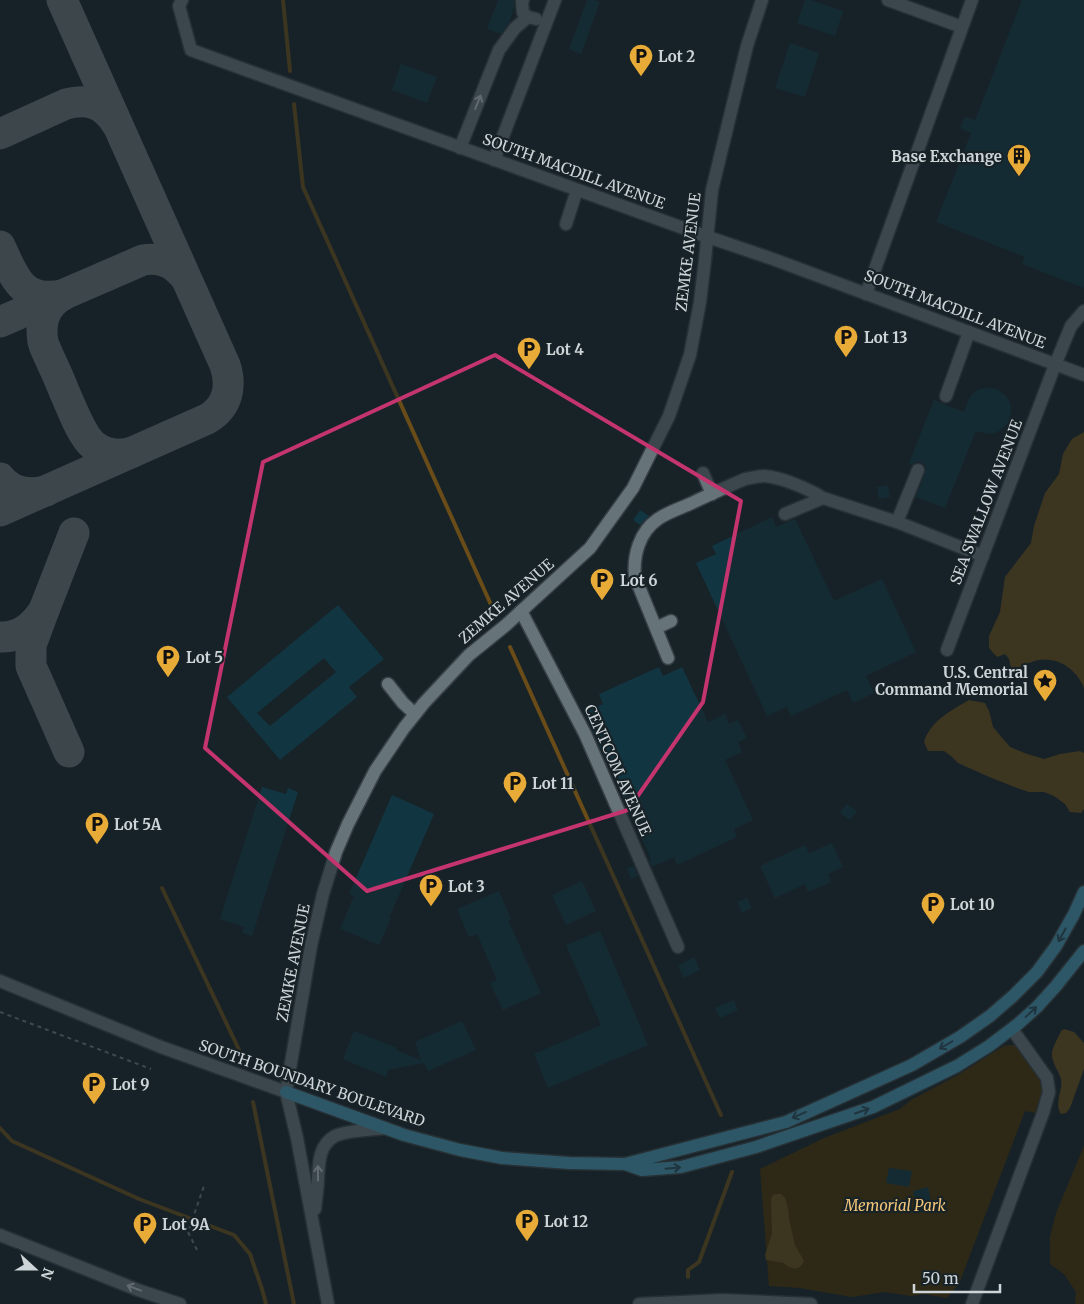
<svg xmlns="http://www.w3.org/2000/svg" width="1084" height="1304" font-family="Merriweather,serif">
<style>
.green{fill:#4a3100}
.water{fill:#694c18}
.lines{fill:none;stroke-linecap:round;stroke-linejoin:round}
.stream{stroke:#694c18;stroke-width:4}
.taxiway{stroke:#687276;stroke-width:31}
.building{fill:#123542;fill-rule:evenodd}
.minor-casing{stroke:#384045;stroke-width:15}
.major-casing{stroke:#384045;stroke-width:15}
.path{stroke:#6d767a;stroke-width:2;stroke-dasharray:4 4;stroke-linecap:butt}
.minor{stroke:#667379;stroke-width:12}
.major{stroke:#4796b3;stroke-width:12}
.oneway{stroke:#b9c1c6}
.oneway2{stroke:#284b59}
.marked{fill:none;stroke:#c4346e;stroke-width:4;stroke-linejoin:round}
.labels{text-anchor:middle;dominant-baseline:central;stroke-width:4.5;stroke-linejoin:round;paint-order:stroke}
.poi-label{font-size:15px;font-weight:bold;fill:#ced5d9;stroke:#182328;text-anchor:start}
.street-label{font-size:15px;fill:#ced5d9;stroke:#182328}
.park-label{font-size:15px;font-style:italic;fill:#f3c579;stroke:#182328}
</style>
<rect width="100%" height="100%" fill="#182328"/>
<g class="green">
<path d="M1009,1045H1014L1017,1047L1042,1080L1044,1088L1037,1113H1036L1025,1111L959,1284L947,1298L924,1294L911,1296L884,1292L852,1297L800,1288L769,1286L760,1169L824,1138L900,1109L911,1100L958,1075L1004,1046Z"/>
<path d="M1084,1146V1304H1075L1076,1292L1064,1274L1050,1264V1237L1056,1213Z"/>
</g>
<g class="water">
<path d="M1084,432V688C1075,666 1052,653 1029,663C1023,665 1018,670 1012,673L1009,659L1005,654L997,657L989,648V636L1000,612L1005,577L1031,543L1034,526L1045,493L1059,474L1063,454L1072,439Z"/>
<path d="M969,700L985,703L989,711L993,727L1010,747L1027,754L1044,759L1060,754L1080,751L1084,753V809L1081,813L1070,812L1065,804L1054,796L1044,792H1029L1017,788L987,776L958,763L951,756L944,751H928L924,742C931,720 951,711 969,700Z"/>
<path d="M1064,1029L1074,1032L1084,1043V1069L1070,1108L1066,1113L1061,1114C1054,1103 1063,1091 1061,1079C1059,1071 1051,1062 1052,1053C1053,1046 1058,1038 1061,1031Z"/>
<path d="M777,1194H781L785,1198L788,1208L789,1219L795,1245L804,1261C800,1271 790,1270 784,1263L766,1260L765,1255L772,1234L771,1199L773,1195Z"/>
</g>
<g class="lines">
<g class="stream">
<path d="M283,0L290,71"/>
<path d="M294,104L303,187L492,607"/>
<path d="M510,647L721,1115"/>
<path d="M162,888L242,1056"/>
<path d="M253,1102L294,1304"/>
<path d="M0,1128L12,1141L139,1199L234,1235L250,1254L262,1289L266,1304"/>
<path d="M688,1277V1270L699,1262L732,1172"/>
</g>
<g class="taxiway">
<path d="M0,134L66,104C88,98 104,104 116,123"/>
<path d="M0,246C14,276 21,303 63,295"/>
<path d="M63,295C50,302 42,315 42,329C42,335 42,340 44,345C50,360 58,375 64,391C71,406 81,435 93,445C105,455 119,456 133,452"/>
<path d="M0,322L143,260C161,257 174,263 185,277"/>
<path d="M0,478C11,492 29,495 46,491"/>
<path d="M0,511L207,419C228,407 232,386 225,365L62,0"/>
<path d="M44,610L31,645V666L69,752"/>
<path d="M0,637C20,638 34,626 44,610L74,533"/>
</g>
</g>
<g class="building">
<path d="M498,0H514V8L509,23L501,34L487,29Z"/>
<path d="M587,0H595L600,2L581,54L569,49Z"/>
<path d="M805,0H811L843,11L835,36L797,23Z"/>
<path d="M1022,0H1084V288L1022,264L1025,257L936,222L971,133L960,128L965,117L975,120Z"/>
<path d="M790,43L819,53L805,97L775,88Z"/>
<path d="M401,64L437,77L427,103L392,90Z"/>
<path d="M985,388L997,389L1006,396L1010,403L1011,411L1008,423L999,431L992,434L984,433L976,431L945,508L916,497L926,470L925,465L921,462H916L912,464L909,463L934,400L964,412L969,399L971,396L977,390Z"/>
<path d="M888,485L890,497L879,499L877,487Z"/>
<path d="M640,510L649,516L640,525L633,520Z"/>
<path d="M772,517L776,527L795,519L834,601L882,579L916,652L866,676L874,693L853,703L847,690L791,716L787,707L767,716L696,563L716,554L712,546Z"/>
<path d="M338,605L384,659L349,687L357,697L280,760L227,697ZM324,658L336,672L270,726L257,713Z"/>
<path d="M659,667L663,676L682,667L708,722L725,714L729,724L738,720L747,738L738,742L742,752L725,760L753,820L734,829L737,837L677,865L674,857L652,867L649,860L651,859L584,713L603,704L599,694Z"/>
<path d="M934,685H946L945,696H934Z"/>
<path d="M262,787L286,794L288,788L298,792L252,936L242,933L244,927L220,919Z"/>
<path d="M392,795L434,814L389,918H391L379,945L340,929L354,896L349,894Z"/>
<path d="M847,804L857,811L850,820L840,813Z"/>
<path d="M832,843L843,867L828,874L831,882L808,892L805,884L775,898L760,866L805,845L809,853Z"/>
<path d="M634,866L638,876L631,879L627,868Z"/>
<path d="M582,881L596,911L566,925L552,895Z"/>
<path d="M499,891L511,919L508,920L541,993L503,1010L490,983L497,980L477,934L469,937L457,909Z"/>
<path d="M747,898L752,908L742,913L737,902Z"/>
<path d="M600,931L648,1045L548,1088L534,1054L601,1025L566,945Z"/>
<path d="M694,957L700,970L684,978L678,966Z"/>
<path d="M734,1000L738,1010L720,1018L715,1008Z"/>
<path d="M462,1021L476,1050L428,1071L424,1063L388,1070L386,1077L343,1059L354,1031L397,1048L396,1050L421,1060L415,1042Z"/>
<path d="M889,1168L912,1171L909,1187L886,1183Z"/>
<path d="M928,1187L933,1210L917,1213L913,1191Z"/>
</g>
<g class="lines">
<defs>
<g id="minor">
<path d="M182,0L179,6L191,50L708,237L770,258L1084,375"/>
<path d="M523,0L522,2L523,13L528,17L536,19"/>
<path d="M888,0L962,27"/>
<path d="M460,148L499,50L515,28L528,17"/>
<path d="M494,160L555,0"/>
<path d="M566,224L577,190"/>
<path d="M866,294L972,0"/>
<path d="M946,396L969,332"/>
<path d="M703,473L712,494"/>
<path d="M785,514L823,498"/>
<path d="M897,522L918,470"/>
<path d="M521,611L585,734L678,947"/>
<path d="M656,628L671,621"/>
<path d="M947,650L1055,365L1071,326L1084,311"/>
<path d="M668,658L635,577C633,556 639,532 658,519C668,512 681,508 692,503C710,494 727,487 745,479C751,478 758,476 764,476C781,477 809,489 823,498L897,522L983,556"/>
<path d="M388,684L403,703L415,714"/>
<path d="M0,981L161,1047L286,1092"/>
<path d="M315,1209C316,1199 318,1188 318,1178C319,1162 319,1145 335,1136C347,1130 371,1130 385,1128"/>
<path d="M0,1235L138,1290L180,1304"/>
<path d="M328,1304L297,1138L286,1092L311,946L323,894L336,852L348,824L375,771L404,728L424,703L469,655L506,625L590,548L633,488L669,416L690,355L700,302L705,260L712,190L747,46L762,0"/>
<path d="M639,1304L723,1300L811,1304"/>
<path d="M972,1304L1043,1113L1049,1092L1047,1078L1012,1029"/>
</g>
<g id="major">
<path d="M286,1092L404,1135L460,1150L502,1158L569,1163L625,1164L786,1122L912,1065L960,1037L990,1016L1013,996L1037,972L1056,946L1074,914L1084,892"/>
<path d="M625,1164L642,1170L681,1167L756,1147L873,1107L957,1066L989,1046L1018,1024L1037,1007L1056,986L1084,951"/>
</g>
</defs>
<use href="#minor" class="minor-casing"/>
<use href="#major" class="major-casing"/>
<g class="path">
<path d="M0,1012L151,1069"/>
<path d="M197,1250L188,1232L205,1183"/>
</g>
<use href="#minor" class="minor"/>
<use href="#major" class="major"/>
</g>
<defs><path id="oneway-shaft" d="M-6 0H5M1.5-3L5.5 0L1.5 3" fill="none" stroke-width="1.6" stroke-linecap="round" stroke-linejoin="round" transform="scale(1.25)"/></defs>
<g class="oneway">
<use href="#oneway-shaft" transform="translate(478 102) rotate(-68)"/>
<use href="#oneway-shaft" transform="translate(318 1173) rotate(-90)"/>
<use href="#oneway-shaft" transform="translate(134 1288) rotate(-159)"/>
</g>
<g class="oneway2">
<use href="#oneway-shaft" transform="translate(1062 935) rotate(119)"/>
<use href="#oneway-shaft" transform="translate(1031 1012) rotate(-43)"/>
<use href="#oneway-shaft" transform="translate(946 1045) rotate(150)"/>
<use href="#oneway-shaft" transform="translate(862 1111) rotate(-19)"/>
<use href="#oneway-shaft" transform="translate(799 1115) rotate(156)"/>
<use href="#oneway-shaft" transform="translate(673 1168) rotate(-5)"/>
</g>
<path d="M0 0H1084V1304H0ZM495,355L741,501L703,702L628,810L367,891L205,748L263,462Z" fill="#182328" fill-opacity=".55" fill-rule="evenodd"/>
<path class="marked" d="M495,355L741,501L703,702L628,810L367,891L205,748L263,462Z"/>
<defs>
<symbol id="parking-pin" viewBox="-11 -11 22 30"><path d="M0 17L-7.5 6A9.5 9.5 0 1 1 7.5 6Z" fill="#e8ab37" stroke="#182328"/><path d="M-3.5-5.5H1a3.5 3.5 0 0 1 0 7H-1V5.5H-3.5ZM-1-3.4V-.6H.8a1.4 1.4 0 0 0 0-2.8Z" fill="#111"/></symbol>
<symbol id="building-pin" viewBox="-11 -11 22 30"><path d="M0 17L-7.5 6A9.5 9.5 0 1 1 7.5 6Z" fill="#e8ab37" stroke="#182328"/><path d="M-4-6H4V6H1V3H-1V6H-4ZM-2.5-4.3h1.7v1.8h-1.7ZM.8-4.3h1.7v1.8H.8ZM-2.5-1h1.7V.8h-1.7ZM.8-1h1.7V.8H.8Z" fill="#111"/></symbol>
<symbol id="sight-pin" viewBox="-11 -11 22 30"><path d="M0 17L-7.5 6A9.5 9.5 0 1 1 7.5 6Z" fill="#e8ab37" stroke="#182328"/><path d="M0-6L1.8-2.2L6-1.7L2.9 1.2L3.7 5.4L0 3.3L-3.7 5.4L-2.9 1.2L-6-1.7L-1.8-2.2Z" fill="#111"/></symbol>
</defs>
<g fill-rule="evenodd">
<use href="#parking-pin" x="627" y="42" width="28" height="38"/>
<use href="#building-pin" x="1005" y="142" width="28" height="38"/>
<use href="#parking-pin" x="832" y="323" width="28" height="38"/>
<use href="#parking-pin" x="515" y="335" width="28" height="38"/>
<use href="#parking-pin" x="588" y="566" width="28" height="38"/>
<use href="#parking-pin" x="154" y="643" width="28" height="38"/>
<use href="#sight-pin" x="1031" y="667" width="28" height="38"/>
<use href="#parking-pin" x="501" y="769" width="28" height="38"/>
<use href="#parking-pin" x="83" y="810" width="28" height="38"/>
<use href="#parking-pin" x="417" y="872" width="28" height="38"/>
<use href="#parking-pin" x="919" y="890" width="28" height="38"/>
<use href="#parking-pin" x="80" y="1070" width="28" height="38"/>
<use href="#parking-pin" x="513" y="1207" width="28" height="38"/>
<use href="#parking-pin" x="131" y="1210" width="28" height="38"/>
</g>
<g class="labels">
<g class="poi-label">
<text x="658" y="56">Lot 2</text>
<text x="1002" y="156" text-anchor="end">Base Exchange</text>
<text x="864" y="337">Lot 13</text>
<text x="546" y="349">Lot 4</text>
<text x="620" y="580">Lot 6</text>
<text x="186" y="657">Lot 5</text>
<text x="1028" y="672" text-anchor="end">U.S. Central<tspan x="1028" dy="17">Command Memorial</tspan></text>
<text x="532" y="783">Lot 11</text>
<text x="114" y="824">Lot 5A</text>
<text x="448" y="886">Lot 3</text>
<text x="950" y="904">Lot 10</text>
<text x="112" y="1084">Lot 9</text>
<text x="544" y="1221">Lot 12</text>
<text x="162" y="1224">Lot 9A</text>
</g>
<g class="street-label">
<text transform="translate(574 171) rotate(20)">SOUTH MACDILL AVENUE</text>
<text transform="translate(688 252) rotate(-83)">ZEMKE AVENUE</text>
<text transform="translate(955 309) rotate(21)">SOUTH MACDILL AVENUE</text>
<text transform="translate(986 502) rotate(-69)">SEA SWALLOW AVENUE</text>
<text transform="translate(506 601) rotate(-41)">ZEMKE AVENUE</text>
<text transform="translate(618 770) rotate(66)">CENTCOM AVENUE</text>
<text transform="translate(293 963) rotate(-79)">ZEMKE AVENUE</text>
<text transform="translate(312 1083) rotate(19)">SOUTH BOUNDARY BOULEVARD</text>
</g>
<g class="park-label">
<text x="895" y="1205">Memorial Park</text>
</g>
</g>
<g transform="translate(35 1269) rotate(111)" stroke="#182328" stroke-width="4" paint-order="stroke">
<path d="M0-4L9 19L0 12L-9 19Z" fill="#ced5d9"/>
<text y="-8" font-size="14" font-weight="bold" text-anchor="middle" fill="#ced5d9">N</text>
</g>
<path d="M914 1284v8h86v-8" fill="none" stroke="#ced5d9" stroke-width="2.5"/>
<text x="922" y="1284" font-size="15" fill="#ced5d9" stroke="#182328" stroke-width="4" paint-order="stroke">50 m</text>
</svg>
